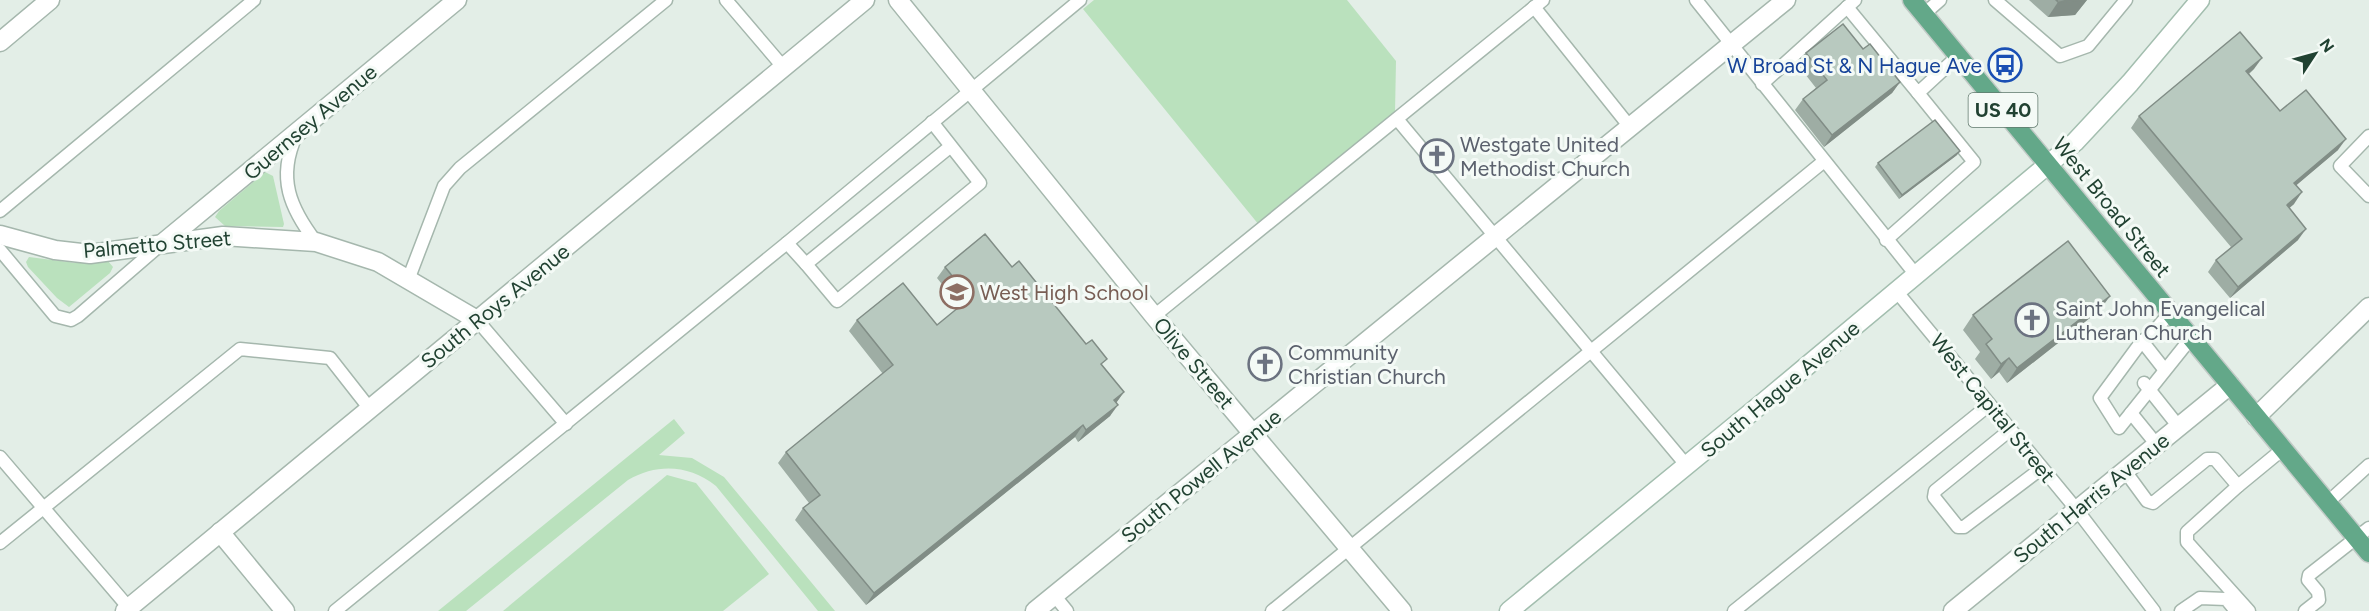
<svg xmlns="http://www.w3.org/2000/svg" width="2369" height="611" font-family="Figtree,sans-serif">
<style>
.green{fill:#bae1bd}
.lines{fill:none;stroke-linecap:round;stroke-linejoin:round}
.service-casing{stroke:#a5b7ad;stroke-width:15}
.minor-casing{stroke:#a5b7ad;stroke-width:21}
.secondary-casing{stroke:#a3beaf;stroke-width:21}
.primary-casing{stroke:#c1cac6;stroke-width:21}
.service{stroke:#fff;stroke-width:12}
.minor{stroke:#fff;stroke-width:18}
.secondary{stroke:#fff;stroke-width:18}
.primary{stroke:#63a889;stroke-width:18}
.wall{fill:#9eada4}
.shaded-wall{fill:#818d86}
.building{fill:#b8c9bf;stroke:#818d86;stroke-width:1.5}
.labels{text-anchor:middle;dominant-baseline:central;stroke-width:6;stroke-linejoin:round;paint-order:stroke}
.shield{fill:#f4faf6;stroke:#60796d;stroke-width:1.5}
.shield-label{font-size:20px;font-weight:bold;fill:#214232}
.transit-label{font-size:21px;fill:#164399;stroke:#f4faf6;text-anchor:end}
.street-label{font-size:21px;fill:#214232;stroke:#f4faf6}
.worship-label{font-size:21px;fill:#5b616d;stroke:#f4faf6;text-anchor:start}
.education-label{font-size:21px;fill:#785e54;stroke:#f4faf6;text-anchor:start}
</style>
<rect width="100%" height="100%" fill="#e3eee7"/>
<g class="green">
<path d="M1094,0H1347L1396,61L1395,113L1259,225L1083,9Z"/>
<path d="M265,172L273,176L284,224L283,227L225,226L215,217L219,211Z"/>
<path d="M29,257L76,263L108,261L113,267L110,273L69,307L57,298L28,267L26,262Z"/>
<path d="M674,419L685,433L659,455L692,458L724,477L835,611H818L716,486C689,465 658,463 628,480L466,611H438Z"/>
<path d="M667,475L696,483L769,574L723,611H503Z"/>
</g>
<g class="lines">
<defs>
<g id="service">
<path d="M726,0L784,68"/>
<path d="M1696,0L1916,275"/>
<path d="M1995,0L2060,56L2088,46L2126,0"/>
<path d="M1534,7L1630,127"/>
<path d="M1847,7L1918,93L1958,56"/>
<path d="M1924,14L1940,0"/>
<path d="M1762,84L1855,0"/>
<path d="M1397,119L1687,466"/>
<path d="M932,122L980,183L837,301L806,264L951,146"/>
<path d="M296,136C277,178 290,208 316,242"/>
<path d="M2369,136L2340,166L2369,196"/>
<path d="M0,211L254,0"/>
<path d="M1886,240L1974,162L1918,93"/>
<path d="M787,243L806,264"/>
<path d="M0,250L55,316L71,320L78,316L159,246"/>
<path d="M408,280L444,186L460,168L666,0"/>
<path d="M1897,292L2077,510L2154,611"/>
<path d="M2170,313L2150,336L2142,341L2100,398L2119,428L2191,338"/>
<path d="M1154,316L1543,0"/>
<path d="M477,320L566,424"/>
<path d="M2142,341L2164,369"/>
<path d="M2144,383L2179,427"/>
<path d="M2131,413L2157,445"/>
<path d="M2010,430L1935,491L1934,497L1958,527H1964L2042,468"/>
<path d="M0,457L129,608"/>
<path d="M2125,471L2147,501L2153,503L2207,459H2215L2238,486L2283,449"/>
<path d="M2238,486L2187,532V542L2249,611"/>
<path d="M2327,503L2369,465"/>
<path d="M0,543L240,349L330,358L370,409"/>
<path d="M1054,595L1067,611"/>
<path d="M335,611L787,243L1080,0"/>
<path d="M1272,611L1823,162"/>
<path d="M1734,611L1989,405"/>
<path d="M2181,611L2200,598L2226,599L2236,611"/>
<path d="M2305,611L2319,600L2318,592L2308,580L2309,575L2369,528"/>
</g>
<g id="minor">
<path d="M898,0L1154,316L1402,611"/>
<path d="M0,42L50,0"/>
<path d="M0,235L55,250L90,254L223,236L316,242L378,262L477,320"/>
<path d="M163,243L457,0"/>
<path d="M2256,417L2369,307"/>
<path d="M220,532L285,611"/>
<path d="M125,611L865,0"/>
<path d="M1035,611L1786,0"/>
<path d="M1953,611L2230,385"/>
</g>
<path id="secondary" d="M1509,611L1765,401L2075,142L2130,83L2200,0"/>
<path id="primary" d="M1912,0L2369,553"/>
</defs>
<use href="#service" class="service-casing"/>
<use href="#minor" class="minor-casing"/>
<use href="#secondary" class="secondary-casing"/>
<use href="#primary" class="primary-casing"/>
<use href="#service" class="service"/>
<use href="#minor" class="minor"/>
<use href="#secondary" class="secondary"/>
<use href="#primary" class="primary"/>
</g>
<g class="wall">
<path d="M2029,0H2087L2075,15L2048,17Z"/>
<path d="M1863,49L1900,82L1892,93L1824,147L1795,110L1803,99L1816,88L1798,65L1806,53Z"/>
<path d="M2254,69L2249,74L2280,111L2338,150L2296,185L2294,204L2289,208L2298,240L2230,298L2208,272L2216,260L2231,247L2131,128L2139,116Z"/>
<path d="M1957,155L1899,199L1875,167L1878,163Z"/>
<path d="M945,267H1012L1102,365L1124,392L1116,403L1110,416L1078,442L1075,437L866,605L795,520L803,508L809,503L778,463L786,452L883,374L849,331L857,320L937,325L960,307L937,278Z"/>
<path d="M2100,310L2007,383L1999,372L1991,379L1975,359L1980,352L1963,330L1973,315Z"/>
</g>
<g class="shaded-wall">
<path d="M2087,0L2075,15L2048,17L2058,2Z"/>
<path d="M2262,58L2254,69L2238,82L2246,71Z"/>
<path d="M1900,82L1892,93L1824,147L1832,135Z"/>
<path d="M2346,139L2338,150L2286,194L2294,183Z"/>
<path d="M1960,151L1957,155L1899,199L1902,195Z"/>
<path d="M2302,192L2294,204L2279,217L2287,205Z"/>
<path d="M2306,229L2298,240L2230,298L2238,287Z"/>
<path d="M2110,296L2100,310L2007,383L2017,368Z"/>
<path d="M2009,358L1999,372L1991,379L2001,364Z"/>
<path d="M1124,392L1116,403L1114,400Z"/>
<path d="M1118,405L1110,416L1078,442L1086,430Z"/>
<path d="M1083,425L1075,437L866,605L874,593Z"/>
</g>
<g class="building">
<path d="M2056,0H2085L2058,2Z"/>
<path d="M1843,24L1863,49L1870,44L1900,82L1832,135L1803,99L1827,80L1806,53Z"/>
<path d="M2240,32L2262,58L2246,71L2280,111L2306,90L2346,139L2294,183L2302,192L2287,205L2306,229L2238,287L2216,260L2242,239L2139,116Z"/>
<path d="M1935,120L1960,151L1902,195L1878,163Z"/>
<path d="M985,234L1012,267L1019,261L1086,344L1092,340L1107,359L1101,364L1124,392L1114,400L1118,405L1086,430L1083,425L874,593L803,508L820,495L786,452L893,365L857,320L903,283L937,325L970,298L945,267Z"/>
<path d="M2068,241L2110,296L2017,368L2009,358L2001,364L1986,344L1992,339L1973,315Z"/>
</g>
<defs>
<symbol id="bus-ring" viewBox="-11 -11 22 22"><circle r="9.5" fill="#f4faf6" stroke="#1a4fb4" stroke-width="1.5"/><path d="M-5-6H5V4H4V6H2V4H-2V6H-4V4H-5ZM-3.5-4V0h7V-4ZM-3.5 1.2v1.5H-2V1.2ZM2 1.2v1.5H3.5V1.2Z" fill="#1a4fb4"/></symbol>
<symbol id="church-ring" viewBox="-11 -11 22 22"><circle r="9.5" fill="#f4faf6" stroke="#6b7280" stroke-width="1.5"/><path d="M-1.2-6h2.4v3.5h3.3v2.4h-3.3V6h-2.4V-.1h-3.3v-2.4h3.3Z" fill="#6b7280"/></symbol>
<symbol id="school-ring" viewBox="-11 -11 22 22"><circle r="9.5" fill="#f4faf6" stroke="#8d6e63" stroke-width="1.5"/><path d="M0-5L7-2L0 1L-7-2ZM-4 1L0 2.5L4 1V4Q0 6-4 4Z" fill="#8d6e63"/></symbol>
</defs>
<g fill-rule="evenodd">
<use href="#bus-ring" x="1986" y="46" width="38" height="38"/>
<use href="#church-ring" x="1418" y="137" width="38" height="38"/>
<use href="#school-ring" x="938" y="273" width="38" height="38"/>
<use href="#church-ring" x="2013" y="301" width="38" height="38"/>
<use href="#church-ring" x="1246" y="345" width="38" height="38"/>
</g>
<g class="labels">
<rect class="shield" x="1968.5" y="93" width="69" height="34" rx="4.5"/>
<g class="shield-label">
<text x="2003" y="110">US 40</text>
</g>
<g class="transit-label">
<text x="1982" y="65">W Broad St &amp; N Hague Ave</text>
</g>
<g class="street-label">
<text transform="translate(310 122) rotate(-40)">Guernsey Avenue</text>
<text transform="translate(2112 207) rotate(51)">West Broad Street</text>
<text transform="translate(157 244) rotate(-5)">Palmetto Street</text>
<text transform="translate(495 306) rotate(-39)">South Roys Avenue</text>
<text transform="translate(1194 363) rotate(50)">Olive Street</text>
<text transform="translate(1780 389) rotate(-40)">South Hague Avenue</text>
<text transform="translate(1993 408) rotate(51)">West Capital Street</text>
<text transform="translate(1201 476) rotate(-39)">South Powell Avenue</text>
<text transform="translate(2091 498) rotate(-39)">South Harris Avenue</text>
</g>
<g class="worship-label">
<text x="1460" y="144">Westgate United<tspan x="1460" dy="24">Methodist Church</tspan></text>
<text x="2055" y="308">Saint John Evangelical<tspan x="2055" dy="24">Lutheran Church</tspan></text>
<text x="1288" y="352">Community<tspan x="1288" dy="24">Christian Church</tspan></text>
</g>
<g class="education-label">
<text x="980" y="292">West High School</text>
</g>
</g>
<g transform="translate(2315 54) rotate(54)" stroke="#f4faf6" stroke-width="4.5" paint-order="stroke">
<path d="M0-4.5L10 22L0 15L-10 22Z" fill="#214232"/>
<text y="-9" font-size="16" font-weight="bold" text-anchor="middle" fill="#214232">N</text>
</g>
</svg>
